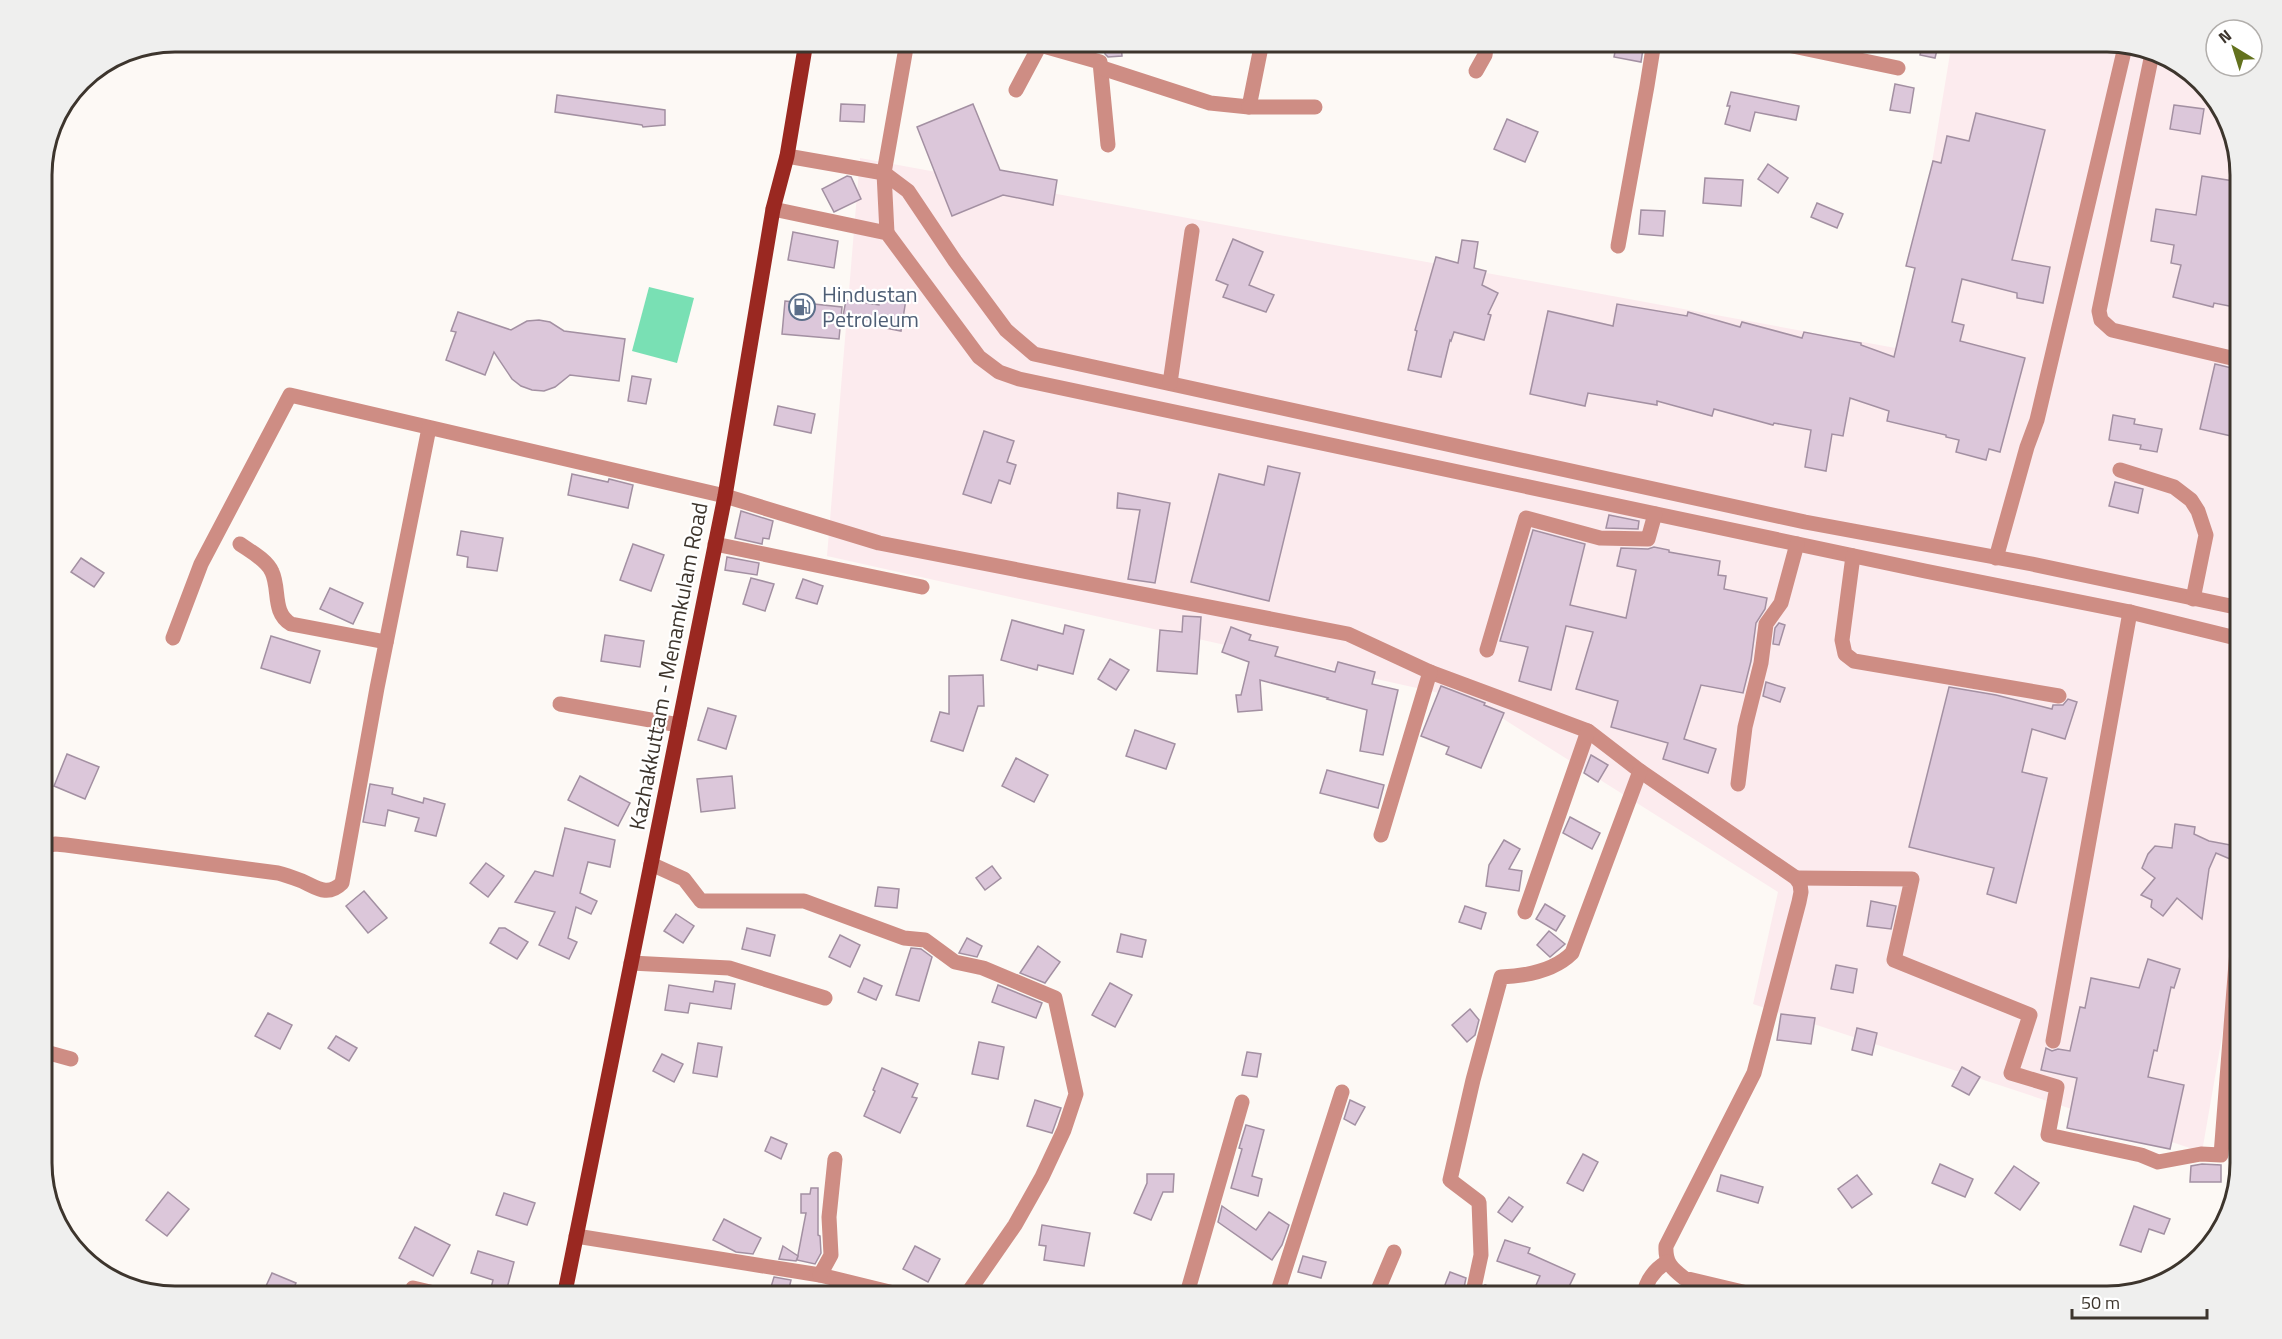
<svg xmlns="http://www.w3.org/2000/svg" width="2282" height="1339" font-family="'Titillium Web',sans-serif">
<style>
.industrial{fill:#fcebee}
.green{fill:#79e0b4}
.building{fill:#dcc7da;stroke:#a390a2;stroke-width:1.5}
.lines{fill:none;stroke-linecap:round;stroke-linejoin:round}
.minor{stroke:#ce8d84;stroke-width:15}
.major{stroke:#9a2821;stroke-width:15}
.labels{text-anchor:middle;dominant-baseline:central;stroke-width:4.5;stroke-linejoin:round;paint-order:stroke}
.service-label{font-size:22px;fill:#4e5e75;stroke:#fff;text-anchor:start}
.street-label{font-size:22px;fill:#3d352d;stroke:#fff}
.rim{fill:none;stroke:#3d352d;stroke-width:3}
</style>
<rect width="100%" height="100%" fill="#fdf9f5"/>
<path class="industrial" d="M1952,42H2106L2173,60L2222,109L2240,167V933L2202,1152L1753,1004L1778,892L1475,701L827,556L860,158L1901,349Z"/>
<path class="green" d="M649,287L694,298L677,363L632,351Z"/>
<g class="building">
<path d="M1104,42H1121L1122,56L1108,57L1105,54Z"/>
<path d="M1617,42H1644L1641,62L1614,57Z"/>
<path d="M1923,42H1939L1935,58L1920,55Z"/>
<path d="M1895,84L1914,88L1910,113L1890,110Z"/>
<path d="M1731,92L1799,106L1796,120L1755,112L1750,131L1725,124L1730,106H1727Z"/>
<path d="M557,95L665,110V125L643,127L642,125L555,112Z"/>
<path d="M841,104L865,105L864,122L840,121Z"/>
<path d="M973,104L1000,170L1057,180L1053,205L1003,195L952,216L917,127Z"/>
<path d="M2174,105L2204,109L2200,134L2170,129Z"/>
<path d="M1976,113L2045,130L2012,260L2050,267L2043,303L2017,298V293L1962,279L1952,322L1964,325L1960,341L2025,358L2000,452L1989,449L1986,460L1956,452L1959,440L1946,437V435L1887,421L1889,411L1850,398L1843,436L1832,434L1826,471L1805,467L1811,430L1774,423L1773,425L1714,409L1712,416L1657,401V405L1588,393L1585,406L1530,394L1548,311L1613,326L1617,304L1687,316L1688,312L1740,327L1742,322L1802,338L1804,332L1861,343V345L1894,357L1915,268L1906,266L1933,161L1941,163L1947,136L1969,141Z"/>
<path d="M1507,119L1538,132L1525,162L1494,149Z"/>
<path d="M1768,164L1788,178L1778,193L1758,179Z"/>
<path d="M847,176L851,177L861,199L834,212L822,189Z"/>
<path d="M2202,176L2240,182V308L2214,303L2213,307L2173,297L2181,265L2171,263L2174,245L2151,241L2156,209L2196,215Z"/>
<path d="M1705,178L1743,180L1741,206L1703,203Z"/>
<path d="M1817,203L1843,214L1837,228L1811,217Z"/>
<path d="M1641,210L1665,211L1663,236L1639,234Z"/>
<path d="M793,232L838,241L834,268L788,260Z"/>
<path d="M1233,239L1263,252L1249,285L1274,295L1266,312L1223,297L1228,285L1216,280Z"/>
<path d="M1462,240L1478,242L1474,268L1486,271L1482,285L1498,293L1488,314L1491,315L1484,340L1454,332L1451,341L1450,340L1441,377L1408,370L1417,331L1415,330L1436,257L1458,263Z"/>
<path d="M881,294L906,299L901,331L875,326L876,321L843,316L846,300L879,305Z"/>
<path d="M785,301L842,307L839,339L782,334Z"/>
<path d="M458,312L511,330L527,321L539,320L550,322L564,331L625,339L619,381L570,375L555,387L544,391L532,390L521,386L512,379L494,352L485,375L446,360L456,332L451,331Z"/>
<path d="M2215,364L2240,370V438L2200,429Z"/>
<path d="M632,376L651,379L646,404L628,401Z"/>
<path d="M778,406L815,414L811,433L774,425Z"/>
<path d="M2113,415L2135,419L2134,424L2162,429L2157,452L2140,449L2141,445L2109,440Z"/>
<path d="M984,431L1014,441L1007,462L1016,465L1010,484L999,480L991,503L963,494Z"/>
<path d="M1268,466L1300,473L1269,601L1191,582L1219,474L1264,485Z"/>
<path d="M572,474L608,482L609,479L633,485L628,508L568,495Z"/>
<path d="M2115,482L2143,489L2138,513L2109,506Z"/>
<path d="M1118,493L1170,503L1155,583L1128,579L1140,510L1117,508Z"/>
<path d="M741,511L773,521L769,539L763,538L762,544L735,538Z"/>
<path d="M1609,515L1639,521L1638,529L1606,528Z"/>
<path d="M1533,530L1585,544L1570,605L1626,618L1636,570L1617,566L1621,548L1648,549L1654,547L1669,550V552L1720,561L1718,575L1726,576L1724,589L1767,598L1765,609L1756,623L1751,661L1743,693L1701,685L1684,739L1716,749L1708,773L1663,759L1668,743L1611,727L1618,701L1576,689L1593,632L1566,626L1551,690L1519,681L1528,647L1500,641Z"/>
<path d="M461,531L503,538L497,571L467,567L468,557L457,555Z"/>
<path d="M633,544L664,555L651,591L620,580Z"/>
<path d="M727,557L759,563L757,575L725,570Z"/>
<path d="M81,558L104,573L94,587L71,572Z"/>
<path d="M751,578L774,584L765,611L743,604Z"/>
<path d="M803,579L823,586L817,604L796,598Z"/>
<path d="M330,588L363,603L353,624L320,609Z"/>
<path d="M1183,616L1201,617L1197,674L1157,671L1160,630L1182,632Z"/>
<path d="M1012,620L1063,634L1065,625L1084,630L1073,674L1038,665L1037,670L1001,660Z"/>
<path d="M1779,623L1785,625L1779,645L1773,644L1775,628Z"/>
<path d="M1231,627L1251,635L1249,640L1278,647L1275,656L1335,672L1338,662L1375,672L1372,684L1398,690L1383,755L1360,751L1367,710L1327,699L1328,698L1260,680L1262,710L1238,712L1236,695H1241L1249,662L1222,652Z"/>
<path d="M605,635L644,641L640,667L601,661Z"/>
<path d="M271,636L320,651L310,683L261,668Z"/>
<path d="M1110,659L1129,670L1116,690L1098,679Z"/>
<path d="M983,675L984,706H978L963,751L931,741L940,712L949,714V676Z"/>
<path d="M1766,682L1785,688L1780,702L1763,696Z"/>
<path d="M1441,686L1485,703L1484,705L1504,713L1481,768L1446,754L1449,747L1421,736Z"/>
<path d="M1949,687L1996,695L2052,709L2053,705H2063L2068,699L2077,702L2065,739L2032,729L2022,772L2047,778L2016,903L1987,894L1994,868L1909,847Z"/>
<path d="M708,708L736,716L726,749L698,740Z"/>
<path d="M1135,730L1175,744L1166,769L1126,756Z"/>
<path d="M67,754L99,767L85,799L54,786Z"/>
<path d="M1591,755L1608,765L1598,782L1584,773Z"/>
<path d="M1016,758L1048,775L1034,802L1002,786Z"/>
<path d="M1327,770L1384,785L1378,808L1320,793Z"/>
<path d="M580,776L630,803L618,826L568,800Z"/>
<path d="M732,776L735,808L701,812L697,779Z"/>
<path d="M370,784L393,788L392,794L423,803L424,798L445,804L436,836L415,831L419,818L388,810L385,826L363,822Z"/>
<path d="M1570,817L1600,833L1592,849L1563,833Z"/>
<path d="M2175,824L2195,827L2194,834L2209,841L2236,846L2230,859L2216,853L2209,869L2202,919L2177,898L2163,916L2151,907L2152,900L2141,895L2155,878L2142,868L2148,854L2155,846L2172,848Z"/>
<path d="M565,828L615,840L610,867L588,862L580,893L597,901L591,914L576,907L568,938L577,942L569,959L539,945L555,912L515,902L535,871L553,876Z"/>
<path d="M1504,840L1520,849L1509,869L1522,871L1519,891L1486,886L1489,865Z"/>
<path d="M486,863L504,876L488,897L470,883Z"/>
<path d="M992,866L1001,878L985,890L976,878Z"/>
<path d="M878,887L899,889L897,908L875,906Z"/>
<path d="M364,891L387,918L368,933L346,906Z"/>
<path d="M1871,901L1896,906L1891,929L1867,926Z"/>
<path d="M1545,904L1565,916L1556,931L1536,919Z"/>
<path d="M1465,906L1486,913L1481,929L1459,922Z"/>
<path d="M676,914L694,926L683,943L664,931Z"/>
<path d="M499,928H505L528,942L517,959L490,943Z"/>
<path d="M747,928L775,935L770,956L742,949Z"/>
<path d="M1549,931L1565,944L1550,957L1537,945Z"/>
<path d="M1121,934L1146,940L1142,957L1117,952Z"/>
<path d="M840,935L860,945L850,967L829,957Z"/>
<path d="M967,938L982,946L977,957L959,953Z"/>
<path d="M1038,946L1060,962L1045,983L1020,973Z"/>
<path d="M911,948L921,949L932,957L919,1001L896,995Z"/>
<path d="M2148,959L2180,969L2174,988L2171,987L2157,1051L2154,1050L2148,1077L2184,1085L2170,1149L2067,1128L2077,1078L2041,1070L2046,1048L2052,1051L2058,1049L2070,1051L2080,1007L2085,1008L2091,978L2139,988Z"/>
<path d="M1836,965L1857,969L1853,993L1831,989Z"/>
<path d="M864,978L882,986L876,1000L858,992Z"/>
<path d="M715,981L735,984L731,1009L690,1003L688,1013L665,1010L669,985L713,992Z"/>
<path d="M1110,983L1132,995L1115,1027L1092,1015Z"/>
<path d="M998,985L1042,1003L1036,1018L992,1002Z"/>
<path d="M1470,1009L1479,1020L1475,1035L1467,1042L1452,1025Z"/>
<path d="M268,1013L292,1025L280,1049L255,1036Z"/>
<path d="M1781,1014L1815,1018L1811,1044L1777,1040Z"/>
<path d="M1857,1028L1877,1033L1872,1055L1852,1050Z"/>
<path d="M336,1036L357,1048L349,1061L328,1048Z"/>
<path d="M979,1042L1004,1047L998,1079L972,1074Z"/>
<path d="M698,1043L722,1047L717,1077L693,1073Z"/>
<path d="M1247,1052L1261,1054L1257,1077L1242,1075Z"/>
<path d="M662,1054L683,1064L674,1082L653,1071Z"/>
<path d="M1962,1067L1980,1077L1969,1095L1952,1086Z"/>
<path d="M882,1068L918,1084L912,1097L917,1098L900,1133L864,1116L875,1091L873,1090Z"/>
<path d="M1035,1100L1061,1108L1052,1133L1027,1126Z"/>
<path d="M1350,1100L1365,1107L1355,1125L1344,1119Z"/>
<path d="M1246,1125L1264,1130L1252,1176L1262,1179L1258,1196L1231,1188L1242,1149L1239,1148Z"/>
<path d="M771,1137L787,1144L781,1159L765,1151Z"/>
<path d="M1583,1154L1598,1162L1583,1191L1567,1183Z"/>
<path d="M1940,1164L1973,1179L1965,1197L1932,1183Z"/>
<path d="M2202,1164L2221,1165V1182H2190L2191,1166Z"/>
<path d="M2014,1166L2039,1183L2020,1210L1995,1193Z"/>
<path d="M1147,1174H1174L1173,1192H1163L1151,1220L1134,1213L1147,1183Z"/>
<path d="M1721,1175L1763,1187L1758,1203L1717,1191Z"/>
<path d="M1857,1175L1872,1194L1852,1208L1838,1189Z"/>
<path d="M811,1188H818V1235L820,1236L821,1253L815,1264L797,1260L806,1213H801V1194H810Z"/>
<path d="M168,1192L189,1209L167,1236L146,1220Z"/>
<path d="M504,1193L535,1203L527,1225L496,1215Z"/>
<path d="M1509,1197L1523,1207L1512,1222L1498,1212Z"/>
<path d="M1222,1206L1256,1230L1269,1212L1289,1225L1282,1245L1272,1260L1218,1222Z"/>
<path d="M2134,1206L2170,1219L2164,1234L2149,1229L2141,1252L2120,1245Z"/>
<path d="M724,1219L761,1238L753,1254L736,1252L713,1240Z"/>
<path d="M1042,1225L1090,1233L1084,1266L1044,1260L1046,1246L1039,1245Z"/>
<path d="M415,1227L450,1245L433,1276L399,1258Z"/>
<path d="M1505,1240L1530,1248L1528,1253L1575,1274L1564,1297H1531L1540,1276L1497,1261Z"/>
<path d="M783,1246L798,1256L796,1261L779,1259Z"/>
<path d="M915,1246L940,1259L928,1282L903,1269Z"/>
<path d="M478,1251L514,1262L506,1292L491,1288L493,1280L471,1273Z"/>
<path d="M1303,1256L1326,1262L1321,1278L1298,1272Z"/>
<path d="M1450,1272L1466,1278L1462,1297L1443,1290Z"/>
<path d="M272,1273L296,1283L290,1297H261Z"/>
<path d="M774,1277L791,1280L787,1297H768Z"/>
<path d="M1485,1285L1513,1295V1297H1482Z"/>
</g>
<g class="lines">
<g class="minor">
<path d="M1037,42L1040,45L1100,62L1108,145"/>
<path d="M1774,42L1898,68"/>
<path d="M2152,54L2099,311L2101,320L2112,330L2240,360"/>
<path d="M1102,68L1210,103L1249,107L1262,42"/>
<path d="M1476,71L1485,55L1487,42"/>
<path d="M1016,90L1040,45"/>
<path d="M1249,107H1315"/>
<path d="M787,156L884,173L908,191L955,261L1006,330L1034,354L1805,522L2032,564L2240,608"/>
<path d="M773,209L887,233L979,357L999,372L1019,379L1925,571L2130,612L2240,639"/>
<path d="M887,233L884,173L907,42"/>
<path d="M1618,246L1647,86L1654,42"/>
<path d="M1170,383L1192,231"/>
<path d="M2120,470L2174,487L2191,500L2198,511L2206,535L2193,599"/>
<path d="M240,544C250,551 267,560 272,572C280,589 272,613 291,624L386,642"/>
<path d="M715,544L922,587"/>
<path d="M1853,556L1842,640L1845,654L1854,661L2059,696"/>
<path d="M1996,558L2027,447L2037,420L2125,47"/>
<path d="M173,638L201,564L290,395L725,496L879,543L1348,634L1430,672L1588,731L1640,771L1796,878L1800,884L1801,892L1799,902L1754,1073L1666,1246C1665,1262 1671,1268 1684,1278L1764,1297"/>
<path d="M1487,650L1526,518L1600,538L1648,539L1655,514"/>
<path d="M560,704L679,725"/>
<path d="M1738,784L1745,727L1761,663L1766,624L1781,603L1797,544"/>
<path d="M1381,835L1430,672"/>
<path d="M42,847L55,844L66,845L278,873C286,875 294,878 302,881C317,888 328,897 342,883L377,688L429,428"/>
<path d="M651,864L684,879L701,901H804L904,938L925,940L955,962L983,968L1055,998L1076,1094L1064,1130L1042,1177L1015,1225L965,1297"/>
<path d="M1796,878L1912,879L1894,960L2030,1015L2011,1073L2057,1087L2048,1135L2141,1155L2158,1162L2201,1154L2221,1155L2240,912"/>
<path d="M1525,912L1588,731"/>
<path d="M631,963L729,968L825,998"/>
<path d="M2053,1041L2130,612"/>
<path d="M42,1051L71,1059"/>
<path d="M576,1236L820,1275L910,1297"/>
<path d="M820,1275L831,1255L829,1217L835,1159"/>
<path d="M413,1288L451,1297"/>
<path d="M1186,1297L1242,1102"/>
<path d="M1276,1297L1342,1092"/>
<path d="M1375,1297L1394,1252"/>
<path d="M1472,1297L1481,1255L1479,1202L1450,1180L1473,1080L1501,977C1526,976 1554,971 1572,953L1640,771"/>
<path d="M1643,1297C1646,1281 1653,1270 1667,1262"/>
</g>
<path class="major" d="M564,1297L725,496L773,209L787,156L806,42"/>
</g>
<defs>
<symbol id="fuel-ring" viewBox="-11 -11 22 22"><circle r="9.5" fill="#fff" stroke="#5c6f8a" stroke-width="1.5"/><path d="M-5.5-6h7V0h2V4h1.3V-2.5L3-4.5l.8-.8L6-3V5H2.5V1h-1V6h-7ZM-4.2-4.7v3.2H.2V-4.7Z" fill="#5c6f8a"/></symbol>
</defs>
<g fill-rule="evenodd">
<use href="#fuel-ring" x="787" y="292" width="30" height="30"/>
</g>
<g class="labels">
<g class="service-label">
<text x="822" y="294">Hindustan<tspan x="822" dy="25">Petroleum</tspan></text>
</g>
<g class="street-label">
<text transform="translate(668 666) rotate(-79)">Kazhakkuttam - Menamkulam Road</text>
</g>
</g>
<path d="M0 0H2282V1339H0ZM175 52H2107A123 123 0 0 1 2230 175V1163A123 123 0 0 1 2107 1286H175A123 123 0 0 1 52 1163V175A123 123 0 0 1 175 52Z" fill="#efefee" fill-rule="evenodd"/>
<path class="rim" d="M175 52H2107A123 123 0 0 1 2230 175V1163A123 123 0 0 1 2107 1286H175A123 123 0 0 1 52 1163V175A123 123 0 0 1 175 52Z"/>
<g transform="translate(2234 48) rotate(322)"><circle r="28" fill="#ffffff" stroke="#b1aeab" stroke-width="1.5"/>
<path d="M0-4.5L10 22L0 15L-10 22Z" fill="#63721e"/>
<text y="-9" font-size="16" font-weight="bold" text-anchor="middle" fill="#3d352d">N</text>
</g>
<path d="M2072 1309v9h135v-9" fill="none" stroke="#3d352d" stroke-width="3"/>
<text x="2081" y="1309" font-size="18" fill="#3d352d" stroke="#ffffff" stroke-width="4.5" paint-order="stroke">50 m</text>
</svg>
